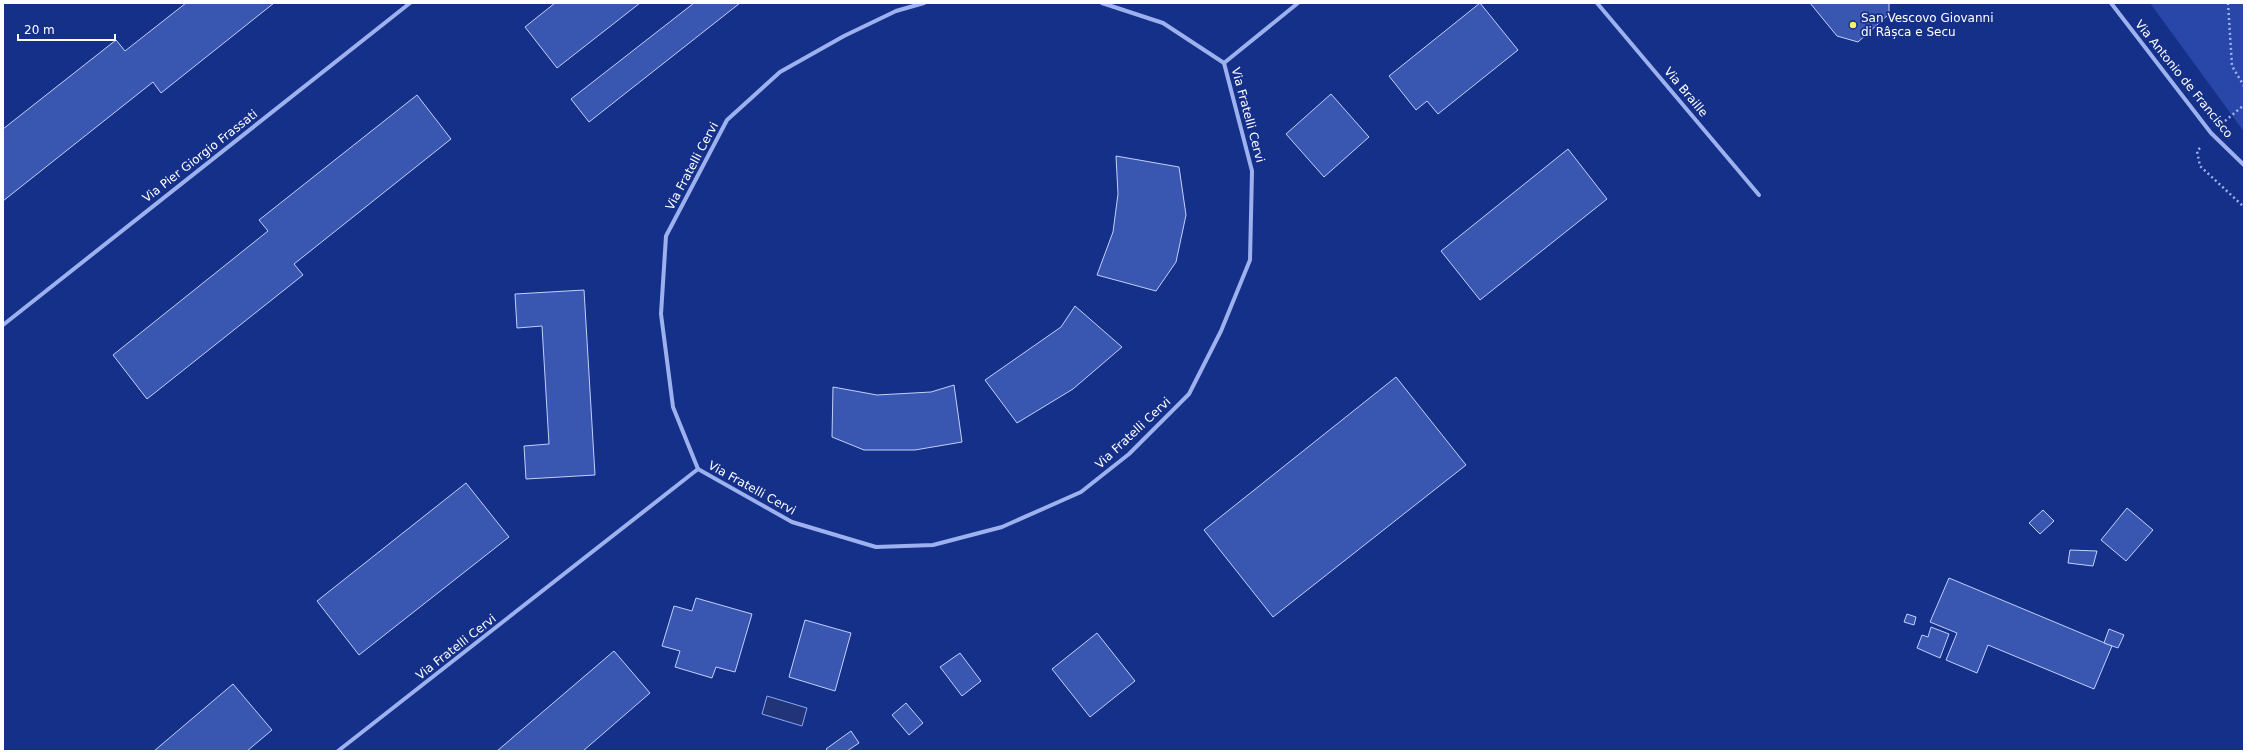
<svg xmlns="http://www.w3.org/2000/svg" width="2247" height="754" font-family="'DejaVu Sans',sans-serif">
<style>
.green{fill:#2847a8}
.water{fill:#203477;stroke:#8fa8f2}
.building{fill:#3956b1;stroke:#c3d0fb}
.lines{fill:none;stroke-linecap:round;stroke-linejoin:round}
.path{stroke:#9db1ef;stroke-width:2.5;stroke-dasharray:2 3;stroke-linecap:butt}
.street{stroke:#9db1ef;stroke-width:4}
.poi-dot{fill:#fff25a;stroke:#153089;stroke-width:1.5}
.labels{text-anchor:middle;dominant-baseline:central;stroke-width:3.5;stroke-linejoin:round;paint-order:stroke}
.poi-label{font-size:12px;fill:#fff;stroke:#153089;text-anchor:start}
.street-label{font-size:12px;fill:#fff;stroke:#153089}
</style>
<rect width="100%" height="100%" fill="#153089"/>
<path class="green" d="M2150,3H2244V131L2242,129Z"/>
<path class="water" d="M767,696L807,708L802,726L762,714Z"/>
<g class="building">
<path d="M186,3H274L161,93L153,82L3,201V129L116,40L125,51Z"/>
<path d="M555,3H640L557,68L525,27Z"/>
<path d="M694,3H740L589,122L571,99Z"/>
<path d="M1480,3L1518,50L1438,114L1427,101L1416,110L1389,76Z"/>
<path d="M1810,3H1889V14L1858,42L1837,36Z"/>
<path d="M1331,94L1369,137L1324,177L1286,134Z"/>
<path d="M417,95L451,139L294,264L303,275L147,399L113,355L268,231L259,220Z"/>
<path d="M1568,149L1607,199L1480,300L1441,251Z"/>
<path d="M1116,156L1179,167L1186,215L1176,262L1156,291L1097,275L1113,232L1118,194Z"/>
<path d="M584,290L595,475L526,479L524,446L549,444L542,326L517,328L515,294Z"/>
<path d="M1075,306L1122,347L1073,389L1017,423L985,380L1061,327Z"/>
<path d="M1396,377L1466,465L1273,617L1204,530Z"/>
<path d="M954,385L962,442L915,450H864L832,437L833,387L877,395L931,392Z"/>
<path d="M466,483L509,537L359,655L317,601Z"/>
<path d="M2127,508L2153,530L2126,561L2101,540Z"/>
<path d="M2043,510L2054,521L2040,534L2029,523Z"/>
<path d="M2070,550L2097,551L2093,566L2068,563Z"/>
<path d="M1949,578L2112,646L2094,689L1988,645L1977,673L1946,660L1957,633L1930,622Z"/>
<path d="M696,598L752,614L735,672L716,667L712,678L675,667L680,651L662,646L674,606L692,611Z"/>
<path d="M1907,614L1916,617L1914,625L1904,622Z"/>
<path d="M805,620L851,633L835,691L789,677Z"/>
<path d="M1931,627L1949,634L1940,658L1917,648L1922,635L1928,637Z"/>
<path d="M2109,629L2124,635L2118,648L2104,643Z"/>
<path d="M1097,633L1135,681L1090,717L1052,669Z"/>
<path d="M614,651L650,693L583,751H497Z"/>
<path d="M960,653L981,681L962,696L940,667Z"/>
<path d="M233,684L272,730L247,751H154Z"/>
<path d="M906,703L923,723L909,735L892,715Z"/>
<path d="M851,731L859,743L847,751H828L826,749Z"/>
</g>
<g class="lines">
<g class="path">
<path d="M2228,3L2232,66L2244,86"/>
<path d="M2225,121L2244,105"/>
<path d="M2200,148L2197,151L2200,166L2244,207"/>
</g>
<g class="street">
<path d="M924,3L896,11L844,36L780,72L727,120L666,236L661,314L673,407L698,469L792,522L876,547L933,545L1002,527L1081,492L1129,454L1189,394L1221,331L1250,260L1252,171L1224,63L1163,23L1102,3"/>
<path d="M1597,3L1759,195"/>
<path d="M2111,3L2211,133L2244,165"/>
<path d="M1224,63L1298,3"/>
<path d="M3,325L410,3"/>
<path d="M338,751L698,469"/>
</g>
</g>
<circle class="poi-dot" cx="1853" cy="25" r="4"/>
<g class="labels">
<g class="poi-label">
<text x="1861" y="18">San Vescovo Giovanni<tspan x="1861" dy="14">di Râșca e Secu</tspan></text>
</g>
<g class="street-label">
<text transform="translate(2184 79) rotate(51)">Via Antonio de Francisco</text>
<text transform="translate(1686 92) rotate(50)">Via Braille</text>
<text transform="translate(1248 115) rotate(75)">Via Fratelli Cervi</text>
<text transform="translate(200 156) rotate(-38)">Via Pier Giorgio Frassati</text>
<text transform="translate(692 166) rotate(-62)">Via Fratelli Cervi</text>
<text transform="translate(1133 433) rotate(-43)">Via Fratelli Cervi</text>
<text transform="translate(752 488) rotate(29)">Via Fratelli Cervi</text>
<text transform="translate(456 647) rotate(-38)">Via Fratelli Cervi</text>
</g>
</g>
<rect width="2247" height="754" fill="none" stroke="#ffffff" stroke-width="8"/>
<path d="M18 34v6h97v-6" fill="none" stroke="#ffffff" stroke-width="2"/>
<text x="24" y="34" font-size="12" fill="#ffffff" stroke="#153089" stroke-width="3" paint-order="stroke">20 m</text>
</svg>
